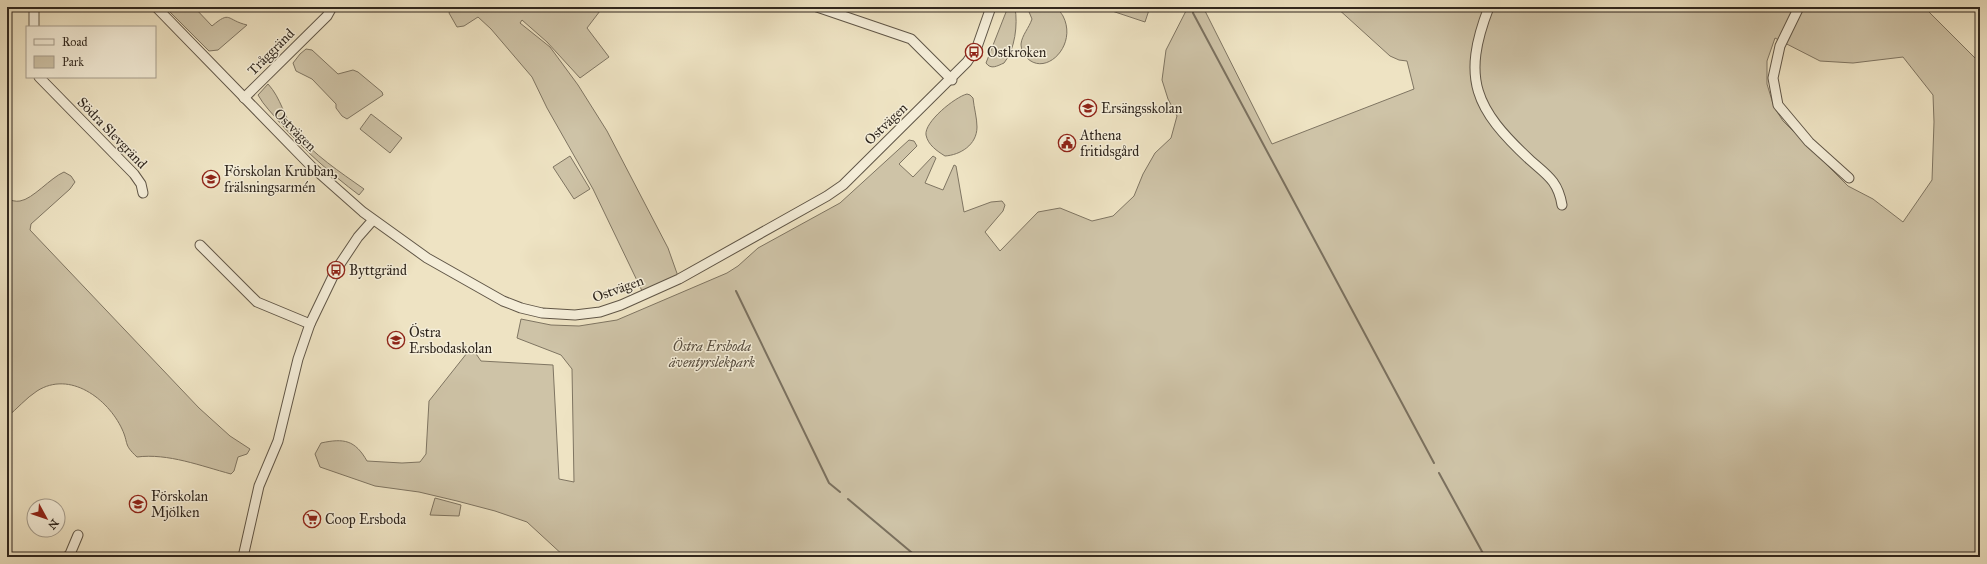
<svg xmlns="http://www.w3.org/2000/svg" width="1987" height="564" font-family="'IM FELL Great Primer',serif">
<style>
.green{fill:#cec3a7;stroke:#7f7562;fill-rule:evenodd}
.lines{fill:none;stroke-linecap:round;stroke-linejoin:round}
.stream{stroke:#7b715f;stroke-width:2}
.street-casing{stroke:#605647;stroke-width:11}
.street{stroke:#f4edd8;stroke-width:9}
.labels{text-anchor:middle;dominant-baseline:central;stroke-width:3;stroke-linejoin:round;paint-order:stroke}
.street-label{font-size:14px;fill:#30271e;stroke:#f4edd8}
.poi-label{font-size:14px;fill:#30271e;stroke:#f4edd8;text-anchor:start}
.park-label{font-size:14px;font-style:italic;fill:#584e40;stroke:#f4edd8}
</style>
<rect width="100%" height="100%" fill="#eee3c3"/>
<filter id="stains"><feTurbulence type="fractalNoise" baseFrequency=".005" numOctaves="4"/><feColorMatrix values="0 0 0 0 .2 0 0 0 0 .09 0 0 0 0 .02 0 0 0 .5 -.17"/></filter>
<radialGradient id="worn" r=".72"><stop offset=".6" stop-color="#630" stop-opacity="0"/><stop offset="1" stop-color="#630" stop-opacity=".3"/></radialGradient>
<g class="green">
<path d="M165,7H194L212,26C231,10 226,20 247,25L218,50L209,51Z"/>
<path d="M451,7H603L587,28L609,57L580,78L547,42L522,20L520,23L550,47L578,85L607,131L668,248L679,279L644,295L593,189L547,108L532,77L491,29L478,17L464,26L457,27L449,13Z"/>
<path d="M1008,7L1015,8C1018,24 1015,50 1004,63C997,66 991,70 986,63Z"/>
<path d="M1027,7C1035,7 1048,4 1055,7C1058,8 1061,13 1063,16C1078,45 1046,77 1027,58C1024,55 1021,49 1021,44C1022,35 1029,28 1032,19Z"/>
<path d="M1100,7H1150L1145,22Z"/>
<path d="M1188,7H1203L1272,144L1414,89L1407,61L1399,60L1390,56L1336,7H1924L1980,63V557H565L527,522L495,511L457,501L419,492L375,486L320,467L315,454L321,443C344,438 355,440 367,461L402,463L420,462L426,454L429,401L467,353L474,351L481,361L553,365L559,479L574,482L572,369L561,355L517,338L521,319L551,325L579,326L617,320L727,273L738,266L758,248L840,203L909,140L914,141L917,146L899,164L913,177L933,156L936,158L925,183L943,190L954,165L956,166L964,212L991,202L1002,201L1005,205L1003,211L985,232L1000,251L1038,212L1060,208L1092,221L1113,216L1134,196L1143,174L1155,153L1171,138L1177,116L1168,99L1162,80L1166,50ZM1775,38L1820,61L1853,63L1903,57L1933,95L1934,122L1932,180L1903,222L1873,199L1848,186L1783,121L1774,107L1767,84V61Z"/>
<path d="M306,49L312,50L338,74L353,70L358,72L382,92L383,95L347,119L342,116L336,108V104L312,79L296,71L293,63L300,54Z"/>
<path d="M268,84C281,98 284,117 295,132C314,155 340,172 364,189L359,195C330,173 305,151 281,124C273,114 264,106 258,95Z"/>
<path d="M967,94L970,95L973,98C974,108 977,118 977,127C977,145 960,155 945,156C937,151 928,145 926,135C924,122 955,97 967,94Z"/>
<path d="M371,114L402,138L390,153L360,129Z"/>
<path d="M570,156L590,189L574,199L553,167Z"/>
<path d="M64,172L71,176L75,182L70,189L31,224L30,230L199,408L230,436L250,449L247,454L238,457L234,471L231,474C201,466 168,453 137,457C123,444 129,444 122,429C108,399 70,370 37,391C26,398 17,409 7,417V353L10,350L11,339L7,332V199C10,200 16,202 20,201C33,199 50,178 64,172Z"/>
<path d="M435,498L461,505L459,516L430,515Z"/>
</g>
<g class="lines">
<g class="stream">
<path d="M1193,7V13L1434,463"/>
<path d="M736,291L829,483L840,492"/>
<path d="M1439,473L1485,557"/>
<path d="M848,499L917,557"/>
</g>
<defs>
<g id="street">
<path d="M156,7L311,166L363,212L427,258L503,301L521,308L542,313L575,315L600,312L621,305L679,279L827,196L843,185L967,62L977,47L991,7"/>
<path d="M817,7L911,39L952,80"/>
<path d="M1489,7C1461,79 1475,109 1530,160C1547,175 1558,181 1562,205"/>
<path d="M1799,7L1780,46L1773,78L1778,105L1809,142L1849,178"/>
<path d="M34,27V7"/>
<path d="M39,77L134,174L141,184L143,193"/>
<path d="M244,98L327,16L332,7"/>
<path d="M200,245L257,302L310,324"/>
<path d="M67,557L70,554L78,535"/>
<path d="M243,557L259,486L278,441L298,359L310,324L336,270L358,237L373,220"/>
</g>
</defs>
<use href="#street" class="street-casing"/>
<use href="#street" class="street"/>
</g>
<defs>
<symbol id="bus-ring" viewBox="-11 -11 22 22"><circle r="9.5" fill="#f4edd8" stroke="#8f2418" stroke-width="1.5"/><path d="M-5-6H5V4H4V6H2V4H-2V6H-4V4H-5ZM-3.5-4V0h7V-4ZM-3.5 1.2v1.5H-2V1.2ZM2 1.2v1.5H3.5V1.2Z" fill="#8f2418"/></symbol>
<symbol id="school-ring" viewBox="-11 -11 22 22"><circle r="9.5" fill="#f4edd8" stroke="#8f2418" stroke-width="1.5"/><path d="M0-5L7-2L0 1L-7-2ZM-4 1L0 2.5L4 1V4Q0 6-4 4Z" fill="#8f2418"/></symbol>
<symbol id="civic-ring" viewBox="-11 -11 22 22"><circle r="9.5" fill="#f4edd8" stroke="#8f2418" stroke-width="1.5"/><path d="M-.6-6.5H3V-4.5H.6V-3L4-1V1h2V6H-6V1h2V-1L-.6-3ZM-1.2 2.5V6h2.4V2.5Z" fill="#8f2418"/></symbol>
<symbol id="supermarket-ring" viewBox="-11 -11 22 22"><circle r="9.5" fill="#f4edd8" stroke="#8f2418" stroke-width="1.5"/><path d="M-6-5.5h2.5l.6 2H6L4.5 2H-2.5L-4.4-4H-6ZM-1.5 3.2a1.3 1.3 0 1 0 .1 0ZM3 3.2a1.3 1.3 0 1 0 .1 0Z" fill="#8f2418"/></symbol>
</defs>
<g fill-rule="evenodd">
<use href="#bus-ring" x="964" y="42" width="20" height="20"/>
<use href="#school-ring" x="1078" y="98" width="20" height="20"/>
<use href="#civic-ring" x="1057" y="133" width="20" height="20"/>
<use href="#school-ring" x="201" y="169" width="20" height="20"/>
<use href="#bus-ring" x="326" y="260" width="20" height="20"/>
<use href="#school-ring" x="386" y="330" width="20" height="20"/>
<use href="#school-ring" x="128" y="494" width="20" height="20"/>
<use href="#supermarket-ring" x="302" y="509" width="20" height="20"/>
</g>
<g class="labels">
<g class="street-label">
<text transform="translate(271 52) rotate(-45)">Tråggränd</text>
<text transform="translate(886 124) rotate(-44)">Ostvägen</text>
<text transform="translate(295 130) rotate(45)">Ostvägen</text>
<text transform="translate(112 133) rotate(46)">Södra Slevgränd</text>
<text transform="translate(618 289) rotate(-20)">Ostvägen</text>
</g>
<g class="poi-label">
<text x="987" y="52">Ostkroken</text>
<text x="1101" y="108">Ersängsskolan</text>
<text x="1080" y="135">Athena<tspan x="1080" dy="16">fritidsgård</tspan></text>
<text x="224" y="171">Förskolan Krubban,<tspan x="224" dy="16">frälsningsarmén</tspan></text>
<text x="349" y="270">Byttgränd</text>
<text x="409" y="332">Östra<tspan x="409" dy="16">Ersbodaskolan</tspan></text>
<text x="151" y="496">Förskolan<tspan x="151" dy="16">Mjölken</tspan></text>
<text x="325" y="519">Coop Ersboda</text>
</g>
<g class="park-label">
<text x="712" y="346">Östra Ersboda<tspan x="712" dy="16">äventyrslekpark</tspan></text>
</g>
</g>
<rect width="1987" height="564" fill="none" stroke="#eee3c3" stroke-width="24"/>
<rect x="8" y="8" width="1971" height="548" fill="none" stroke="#30271e" stroke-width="2"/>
<rect x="12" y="12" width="1963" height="540" fill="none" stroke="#30271e"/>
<rect x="26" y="26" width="130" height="52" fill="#f4edd8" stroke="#a69e8e"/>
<rect x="34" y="39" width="20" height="6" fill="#f4edd8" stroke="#a69e8e"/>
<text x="62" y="46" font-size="12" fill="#30271e">Road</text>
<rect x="34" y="56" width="20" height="12" fill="#cec3a7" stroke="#a69e8e"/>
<text x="62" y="66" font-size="12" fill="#30271e">Park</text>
<g transform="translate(46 518) rotate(130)"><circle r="19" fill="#f4edd8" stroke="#a69e8e"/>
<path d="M0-3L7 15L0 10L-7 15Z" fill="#8f2418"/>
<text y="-6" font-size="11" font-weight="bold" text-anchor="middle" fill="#30271e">N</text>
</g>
<rect width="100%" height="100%" filter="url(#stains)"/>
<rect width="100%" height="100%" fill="url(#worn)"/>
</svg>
